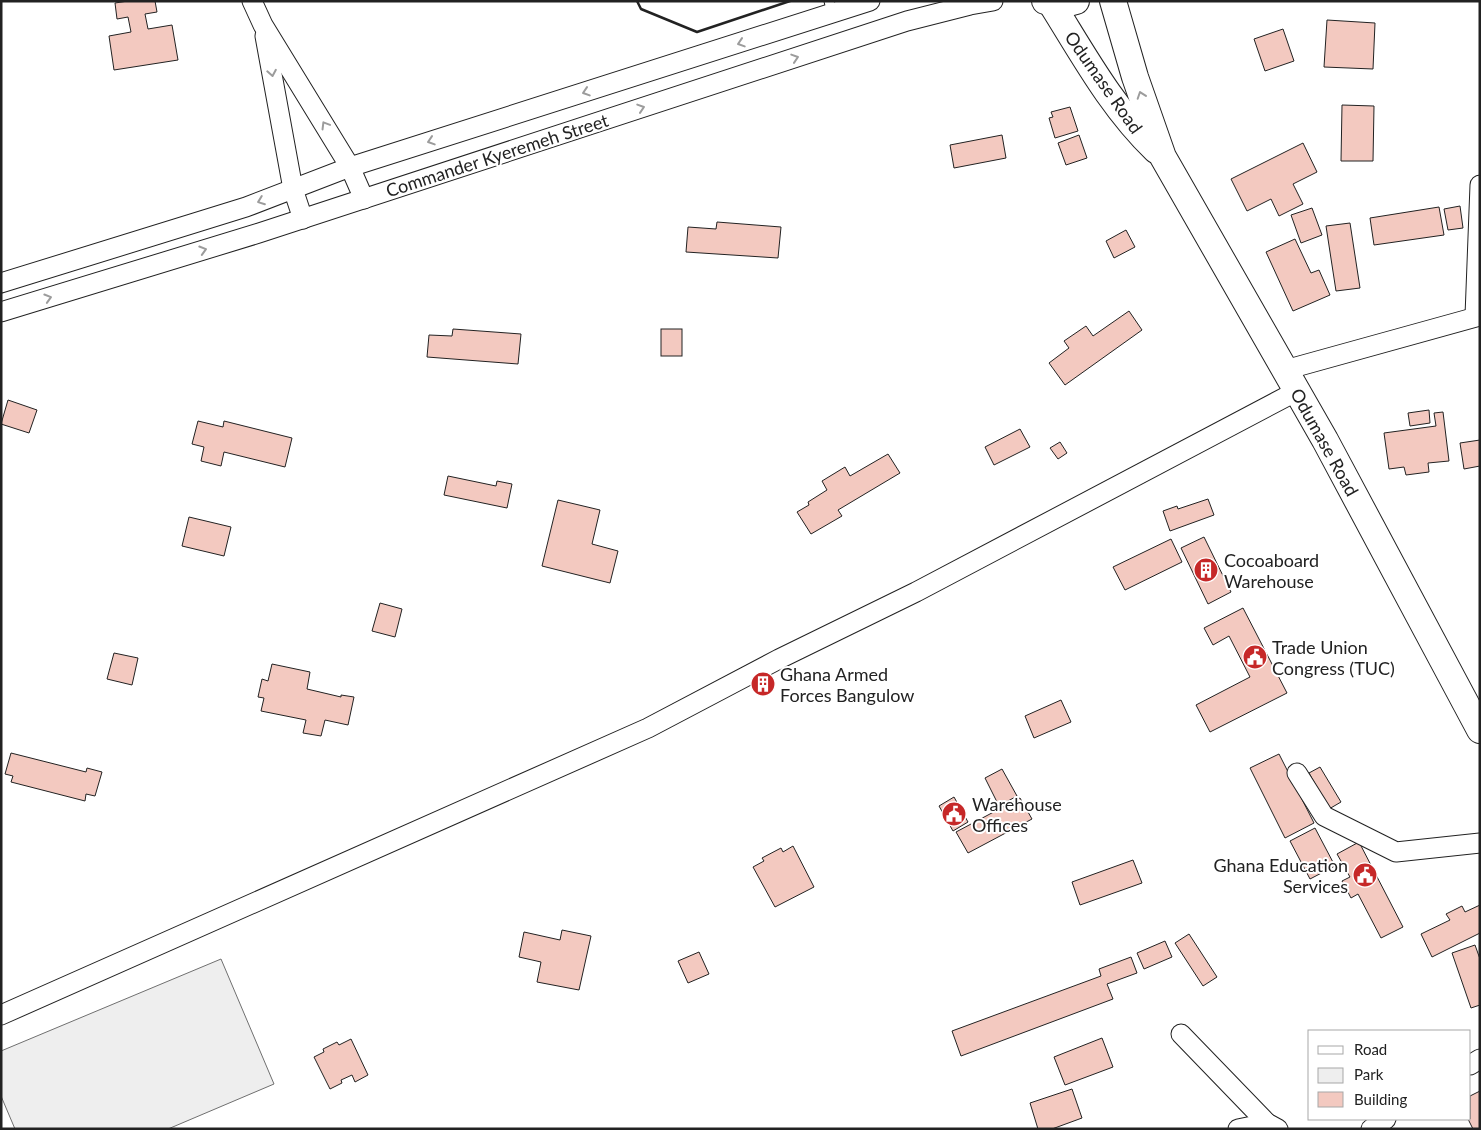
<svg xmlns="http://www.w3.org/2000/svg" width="1481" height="1130" font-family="Lato,sans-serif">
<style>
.green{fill:#eee;stroke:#6f6f6f}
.building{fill:#f3c9c0;stroke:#222}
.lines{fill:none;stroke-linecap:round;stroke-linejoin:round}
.lane-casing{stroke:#222;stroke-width:11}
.street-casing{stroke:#222;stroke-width:21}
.secondary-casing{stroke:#222;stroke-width:28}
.lane{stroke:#fff;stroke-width:9}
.street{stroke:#fff;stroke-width:19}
.secondary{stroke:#fff;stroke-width:26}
.wall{stroke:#222;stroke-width:2.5}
.oneway{stroke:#9c9c9c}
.labels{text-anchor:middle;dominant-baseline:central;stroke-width:4;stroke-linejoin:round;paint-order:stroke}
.street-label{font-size:18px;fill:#222;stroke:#fff}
.poi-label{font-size:18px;fill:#222;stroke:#fff;text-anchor:start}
</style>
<rect width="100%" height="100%" fill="#fff"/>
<path class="green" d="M221,959L274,1084L168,1129H15L1,1096V1051Z"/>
<g class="building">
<path d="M128,1H155L157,12L145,14L148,29L172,25L178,60L114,70L109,36L131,32L128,17L117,19L115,3Z"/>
<path d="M1327,20L1375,23L1373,69L1324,67Z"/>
<path d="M1283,29L1294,61L1265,71L1254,39Z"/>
<path d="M1342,105L1374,106L1373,161H1341Z"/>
<path d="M1070,107L1078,131L1055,138L1049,118L1053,117L1051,112Z"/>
<path d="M1002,135L1006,158L954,168L950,145Z"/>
<path d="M1079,135L1087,158L1066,165L1058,143Z"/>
<path d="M1303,143L1317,172L1293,184L1303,204L1279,216L1271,199L1247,211L1231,179Z"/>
<path d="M1460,206L1463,228L1448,230L1444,209Z"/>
<path d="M1439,207L1444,235L1374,245L1370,218Z"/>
<path d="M1312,208L1322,235L1301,243L1291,215Z"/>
<path d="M717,222L781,227L778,258L686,252L688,227L716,229Z"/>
<path d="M1350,223L1360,288L1336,291L1326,226Z"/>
<path d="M1126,230L1135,247L1114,258L1106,241Z"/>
<path d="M1295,239L1311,273L1319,270L1330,295L1293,311L1266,252Z"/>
<path d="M1129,311L1142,330L1065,385L1049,363L1069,348L1064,341L1086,326L1093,336Z"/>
<path d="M453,329L521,334L518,364L427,357L429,335L452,336Z"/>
<rect x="661" y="329" width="21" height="27"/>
<path d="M8,400L37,410L29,433L1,424Z"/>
<path d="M1429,410L1430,423L1410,426L1408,413Z"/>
<path d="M1443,412L1449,461L1428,463L1429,472L1406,475L1404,467L1389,469L1384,433L1436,426L1434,413Z"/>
<path d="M198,421L223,427L224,421L292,438L285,467L224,452L221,466L201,461L204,447L192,444Z"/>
<path d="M1020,429L1030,447L994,465L985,447Z"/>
<path d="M1480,440V466L1464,469L1460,443Z"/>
<path d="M1060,442L1067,453L1058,459L1050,448Z"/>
<path d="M888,454L900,473L838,510L842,516L811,534L797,512L809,505L808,502L827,490L822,481L845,467L850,476Z"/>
<path d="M448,476L496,486L497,481L512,484L507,508L444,495Z"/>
<path d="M1208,499L1214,515L1170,531L1163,511L1177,506L1178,509Z"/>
<path d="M558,500L600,510L592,544L618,551L610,583L542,566Z"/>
<path d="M189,517L231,527L224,556L182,546Z"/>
<path d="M1204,537L1231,592L1208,604L1181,548Z"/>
<path d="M1171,539L1182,562L1125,590L1113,567Z"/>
<path d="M380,603L402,609L395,637L372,631Z"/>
<path d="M1243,608L1287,693L1210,732L1196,705L1250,677L1229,636L1213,645L1204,628Z"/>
<path d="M114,653L138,658L132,685L107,679Z"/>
<path d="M272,664L310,672L307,689L341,697V695L354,697L348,725L325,720L321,736L303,733L306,720L261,711L264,698L258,697L262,679L268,681Z"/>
<path d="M769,678L772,684L756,690L753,684Z"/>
<path d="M1061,700L1071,722L1034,738L1025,716Z"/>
<path d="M11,753L86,772L87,768L102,772L95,796L86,794L85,801L11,782L13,776L5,774Z"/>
<path d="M1279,754L1314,823L1285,838L1250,768Z"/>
<path d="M1320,767L1341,802L1329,809L1309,773Z"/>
<path d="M1002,769L1017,796L999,806L985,778Z"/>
<path d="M954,797L968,822L953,831L939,806Z"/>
<path d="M1020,798L1032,819L968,853L956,832Z"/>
<path d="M1315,828L1335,866L1310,879L1290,841Z"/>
<path d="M1359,842L1403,927L1381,938L1358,894L1351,898L1342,881L1350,877L1337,854Z"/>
<path d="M793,846L814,887L775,907L753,867L764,861L762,858L781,848L783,852Z"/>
<path d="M1133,860L1142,883L1080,905L1072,882Z"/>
<path d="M1480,905V933L1432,957L1421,934L1450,920L1446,914L1462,906L1465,912Z"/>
<path d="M562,930L591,936L579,990L537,982L541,962L519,957L524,932L560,940Z"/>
<path d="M1189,934L1217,977L1203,986L1175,943Z"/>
<path d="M1165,941L1172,957L1144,969L1137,953Z"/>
<path d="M1475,945L1480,959V1005L1471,1008L1452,953Z"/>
<path d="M699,952L709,974L688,983L678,961Z"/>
<path d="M1131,957L1137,973L1107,984L1113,999L961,1056L952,1031L1101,976L1099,969Z"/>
<path d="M1102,1038L1113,1067L1065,1085L1054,1057Z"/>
<path d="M351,1039L368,1075L355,1082L352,1075L341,1080L342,1083L330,1089L314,1057L324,1052L323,1049L337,1042L339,1045Z"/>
<path d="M1072,1089L1082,1118L1052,1129H1038L1030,1103Z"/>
<path d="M1480,1091V1129H1473L1468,1119H1470V1096Z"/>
</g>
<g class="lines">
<defs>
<path id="lane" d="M829,1L832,14"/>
<g id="street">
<path d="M252,1L263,25L350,167L364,199"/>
<path d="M265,36L293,189L303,219"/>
<path d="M1,283L246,207L350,167L870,1"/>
<path d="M1,312L259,233L907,21L970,5L993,1"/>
<path d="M1475,316L1480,185"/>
<path d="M1285,370L1480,316"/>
<path d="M1297,773L1324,816L1396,852L1480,843"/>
<path d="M1,1015L648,728L779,659L916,592L1297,391"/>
<path d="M1181,1034L1267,1123L1278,1129"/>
<path d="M1470,1065L1480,1059"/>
<path d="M1238,1129L1267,1123"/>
<path d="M1371,1129L1386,1119"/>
</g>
<g id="secondary">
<path d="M1045,1L1065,4L1076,1"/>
<path d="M1113,1L1135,77L1163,157L1325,440L1480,730"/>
<path d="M1051,3C1083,54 1112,108 1156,150"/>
</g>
</defs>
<use href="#lane" class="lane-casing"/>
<use href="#street" class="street-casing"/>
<use href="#secondary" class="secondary-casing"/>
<use href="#lane" class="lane"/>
<use href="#street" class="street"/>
<use href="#secondary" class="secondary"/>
<path class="wall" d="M637,1L641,9L697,32L790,1"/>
</g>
<defs><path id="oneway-chevron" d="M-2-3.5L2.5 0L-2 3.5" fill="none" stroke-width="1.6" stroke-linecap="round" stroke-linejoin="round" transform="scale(1.25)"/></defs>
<g class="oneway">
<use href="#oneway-chevron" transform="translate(741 43) rotate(162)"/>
<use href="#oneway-chevron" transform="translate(795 58) rotate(-18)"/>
<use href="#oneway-chevron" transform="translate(272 73) rotate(80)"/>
<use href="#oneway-chevron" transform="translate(586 92) rotate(162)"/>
<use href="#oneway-chevron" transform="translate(1141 95) rotate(-109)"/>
<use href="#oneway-chevron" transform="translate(641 108) rotate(-18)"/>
<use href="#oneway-chevron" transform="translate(325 125) rotate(-121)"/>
<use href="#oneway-chevron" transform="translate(431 141) rotate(162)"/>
<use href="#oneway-chevron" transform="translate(261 201) rotate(159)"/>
<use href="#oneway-chevron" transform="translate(203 250) rotate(-17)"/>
<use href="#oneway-chevron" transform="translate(48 298) rotate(-17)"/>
</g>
<defs>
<symbol id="building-disc" viewBox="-11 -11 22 22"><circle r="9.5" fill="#c62828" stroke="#fff"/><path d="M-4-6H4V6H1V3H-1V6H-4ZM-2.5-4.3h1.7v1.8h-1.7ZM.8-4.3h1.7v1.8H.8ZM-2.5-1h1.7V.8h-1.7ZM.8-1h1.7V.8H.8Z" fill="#fff"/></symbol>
<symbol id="civic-disc" viewBox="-11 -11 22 22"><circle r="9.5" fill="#c62828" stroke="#fff"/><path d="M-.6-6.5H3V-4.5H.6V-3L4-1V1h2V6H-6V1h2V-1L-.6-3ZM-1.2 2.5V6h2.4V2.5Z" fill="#fff"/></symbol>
</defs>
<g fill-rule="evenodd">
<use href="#building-disc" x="1192" y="556" width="28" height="28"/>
<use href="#civic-disc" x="1241" y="643" width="28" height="28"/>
<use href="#building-disc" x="749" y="670" width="28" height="28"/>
<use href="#civic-disc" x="940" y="800" width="28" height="28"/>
<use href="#civic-disc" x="1351" y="861" width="28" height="28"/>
</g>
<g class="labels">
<g class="street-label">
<text transform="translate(1104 82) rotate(55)">Odumase Road</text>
<text transform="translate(497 155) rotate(-18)">Commander Kyeremeh Street</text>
<text transform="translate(1325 442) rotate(61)">Odumase Road</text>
</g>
<g class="poi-label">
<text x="1224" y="560">Cocoaboard<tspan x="1224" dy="21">Warehouse</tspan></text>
<text x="1272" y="647">Trade Union<tspan x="1272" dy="21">Congress (TUC)</tspan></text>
<text x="780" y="674">Ghana Armed<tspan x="780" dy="21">Forces Bangulow</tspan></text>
<text x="972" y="804">Warehouse<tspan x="972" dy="21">Offices</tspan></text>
<text x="1348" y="865" text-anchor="end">Ghana Education<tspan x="1348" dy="21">Services</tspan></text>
</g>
</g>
<rect width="1481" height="1130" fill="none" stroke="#222222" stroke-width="5"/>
<rect x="1308" y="1030" width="162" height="90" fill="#ffffff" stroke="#a7a7a7"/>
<rect x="1318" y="1046" width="25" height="8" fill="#ffffff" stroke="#a7a7a7"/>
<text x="1354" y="1055" font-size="15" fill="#222222">Road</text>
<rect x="1318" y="1068" width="25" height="15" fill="#eeeeee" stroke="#a7a7a7"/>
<text x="1354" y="1080" font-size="15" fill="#222222">Park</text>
<rect x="1318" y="1092" width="25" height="15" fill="#f3c9c0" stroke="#a7a7a7"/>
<text x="1354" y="1105" font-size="15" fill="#222222">Building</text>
</svg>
